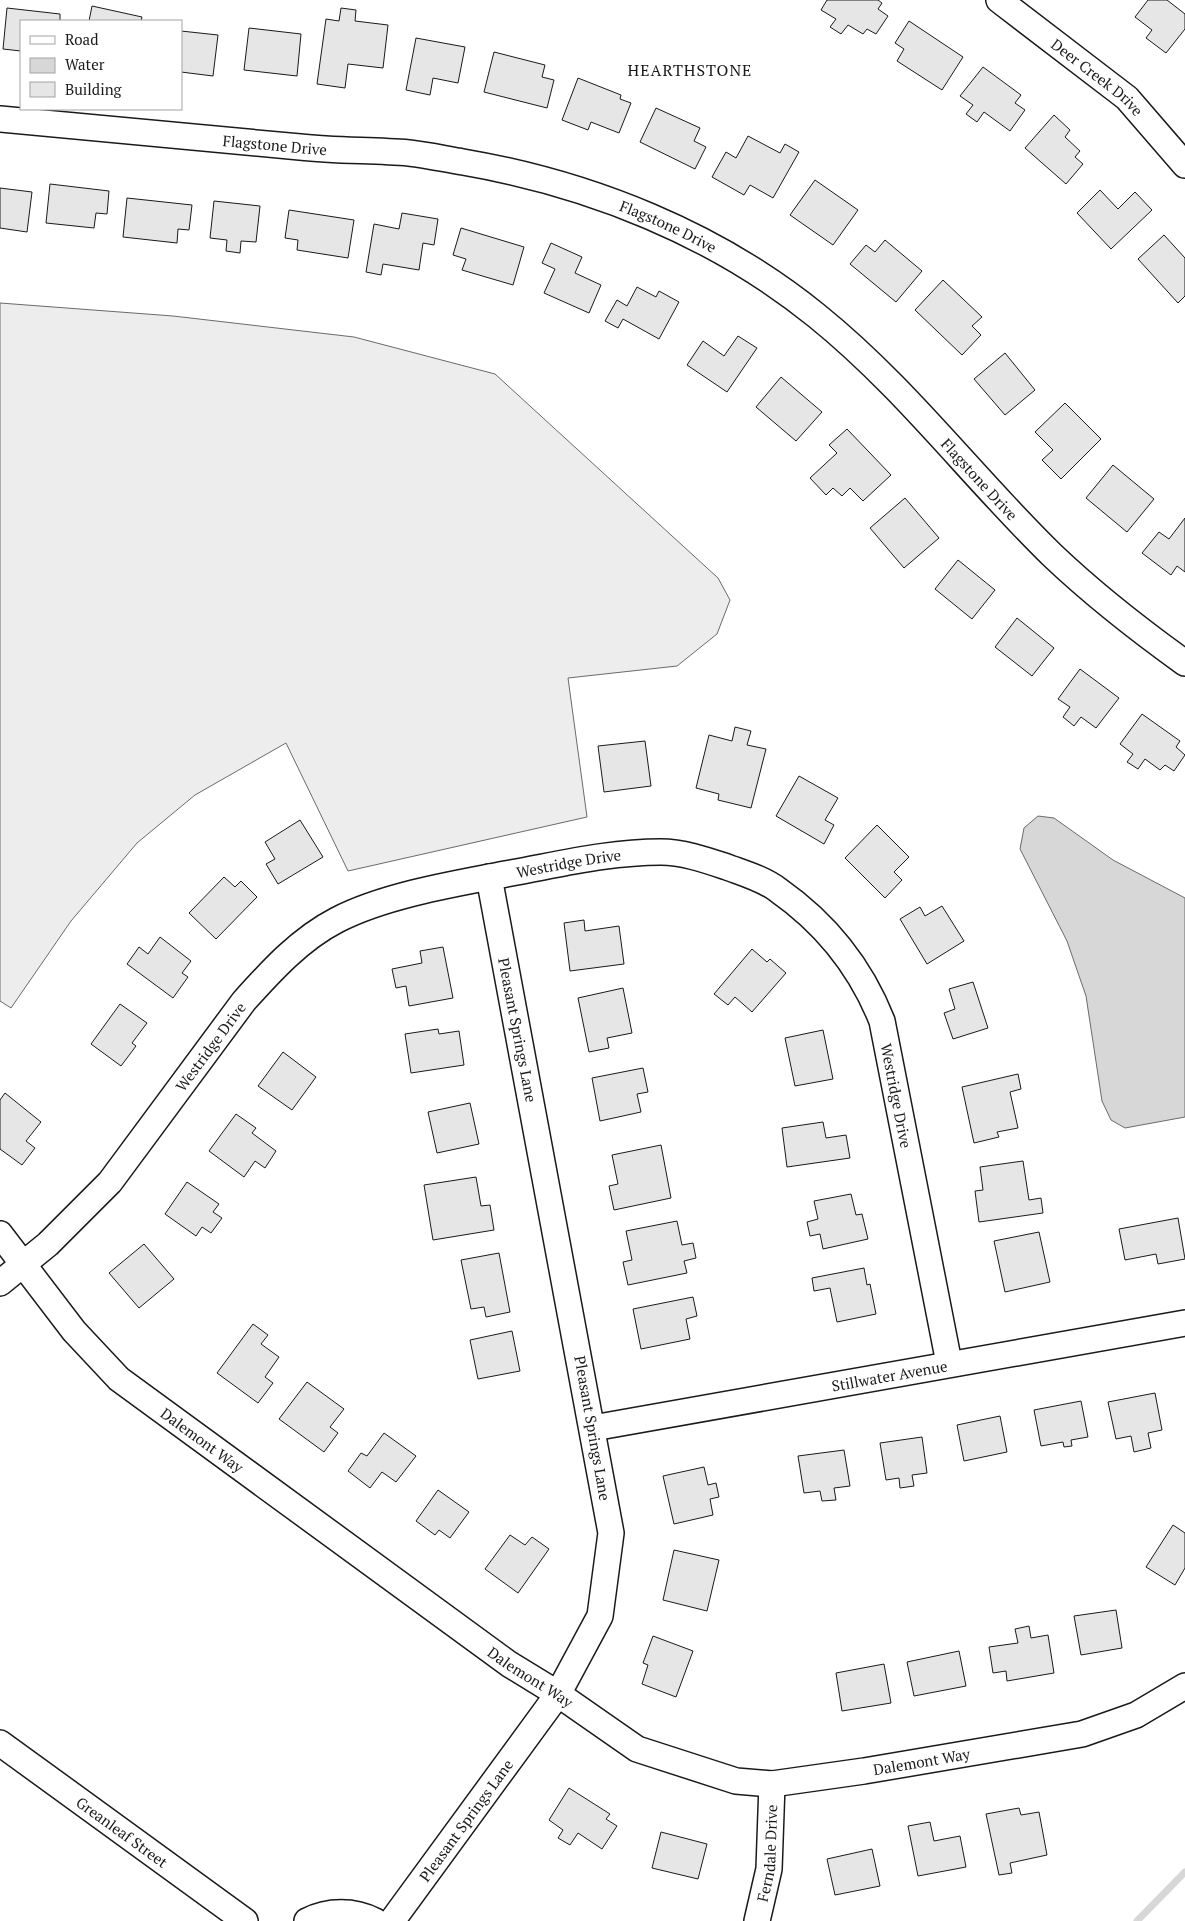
<svg xmlns="http://www.w3.org/2000/svg" width="1185" height="1921" font-family="'PT Serif',serif">
<style>
.built{fill:#ededed;stroke:#6a6a6a}
.water{fill:#d7d7d7;stroke:#6a6a6a}
.lines{fill:none;stroke-linecap:round;stroke-linejoin:round}
.stream{stroke:#d7d7d7;stroke-width:7}
.building{fill:#e6e6e6;stroke:#1a1a1a}
.minor-casing{stroke:#1a1a1a;stroke-width:28}
.minor{stroke:#fff;stroke-width:25}
.labels{text-anchor:middle;dominant-baseline:central;stroke-width:4;stroke-linejoin:round;paint-order:stroke}
.street-label{font-size:15px;fill:#1a1a1a;stroke:#fff}
.neighbourhood-label{font-size:16px;letter-spacing:1px;fill:#1a1a1a;stroke:#fff}
</style>
<rect width="100%" height="100%" fill="#fff"/>
<path class="built" d="M0,303L173,316L354,337L495,374L718,578L730,600L717,634L677,666L568,678L587,817L348,871L286,743L195,795L137,843L71,921L11,1008L0,1001Z"/>
<path class="water" d="M1038,816L1054,818L1113,860L1185,898V1117L1125,1128L1111,1120L1102,1101L1086,996L1067,941L1020,849L1024,828Z"/>
<g class="lines">
<path class="stream" d="M1137,1921L1185,1872"/>
</g>
<g class="building">
<path d="M827,0H878L882,3L878,9L888,16L876,34L867,29L863,34L848,25L841,34L830,27L836,19L821,10Z"/>
<path d="M1148,0H1167L1185,14V29L1166,53L1146,38L1152,30L1135,17Z"/>
<path d="M92,6L142,17L141,21H89Z"/>
<path d="M7,8L60,14V21H21V51L3,49Z"/>
<path d="M341,8L356,10L355,21L388,25L383,68L348,64L345,88L317,84L326,19L339,21Z"/>
<path d="M909,21L963,57L942,90L897,61L904,49L895,43Z"/>
<path d="M249,28L301,34L297,76L244,70Z"/>
<path d="M181,31L218,35L213,76L181,72Z"/>
<path d="M416,38L465,47L458,83L433,78L430,95L406,90Z"/>
<path d="M494,52L545,65L542,77L554,80L547,108L484,92Z"/>
<path d="M983,67L1021,95L1015,103L1025,110L1010,131L984,112L977,122L966,114L973,105L960,96Z"/>
<path d="M578,78L621,95L620,99L631,103L619,133L591,122L588,130L562,120Z"/>
<path d="M656,108L700,128L694,141L706,147L695,169L640,142Z"/>
<path d="M1054,115L1070,130L1065,137L1080,151L1075,157L1083,164L1066,184L1025,148Z"/>
<path d="M748,136L780,153L785,144L799,152L773,198L750,185L744,195L712,177L726,152L736,158Z"/>
<path d="M815,180L858,210L833,245L790,215Z"/>
<path d="M50,184L109,191L107,214L96,213L94,228L46,223Z"/>
<path d="M0,188L32,192L27,232L0,228Z"/>
<path d="M1100,190L1118,209L1135,192L1152,210L1111,249L1077,213Z"/>
<path d="M127,198L192,205L189,230L178,229L177,243L123,237Z"/>
<path d="M214,201L260,206L256,242L241,241L240,253L226,251L227,240L210,238Z"/>
<path d="M289,210L354,220L348,258L297,250L298,240L285,238Z"/>
<path d="M402,213L438,219L434,245L423,243L419,270L383,264L381,275L366,272L374,224L399,229Z"/>
<path d="M461,228L524,247L513,285L462,270L466,259L453,255Z"/>
<path d="M1164,235L1185,258V296L1178,303L1138,259Z"/>
<path d="M885,240L922,271L896,302L850,264L866,245L875,252Z"/>
<path d="M551,243L582,257L575,273L601,285L589,313L544,293L555,269L542,263Z"/>
<path d="M943,280L982,317L972,326L981,335L962,355L915,310Z"/>
<path d="M637,287L656,297L659,291L679,302L659,339L623,319L618,328L605,321L617,300L627,306Z"/>
<path d="M738,336L757,348L727,392L687,365L703,341L724,356Z"/>
<path d="M1005,353L1035,390L1005,415L974,379Z"/>
<path d="M781,377L822,412L796,441L756,407Z"/>
<path d="M1065,403L1101,439L1061,479L1042,460L1053,450L1035,432Z"/>
<path d="M847,429L891,475L863,501L850,488L842,496L833,488L826,495L810,478L837,453L829,445Z"/>
<path d="M1113,465L1154,499L1127,532L1086,498Z"/>
<path d="M905,498L939,538L904,568L870,528Z"/>
<path d="M1185,518V572L1177,566L1171,575L1142,553L1159,532L1169,539Z"/>
<path d="M958,560L995,590L972,619L935,589Z"/>
<path d="M1017,618L1054,648L1032,676L995,647Z"/>
<path d="M1080,669L1119,698L1096,728L1081,717L1074,726L1063,717L1070,707L1058,699Z"/>
<path d="M1142,714L1180,741L1176,747L1185,755L1174,771L1165,765L1160,770L1145,759L1138,769L1127,762L1133,754L1120,744Z"/>
<path d="M735,727L751,731L747,745L766,749L751,808L718,800L719,794L696,788L709,735L732,741Z"/>
<path d="M645,741L651,786L604,792L598,746Z"/>
<path d="M799,776L838,798L825,820L834,825L824,844L776,816Z"/>
<path d="M300,820L323,857L278,884L266,864L275,859L265,842Z"/>
<path d="M877,825L909,857L894,872L902,880L885,898L845,858Z"/>
<path d="M224,877L235,887L241,881L257,897L216,939L189,913Z"/>
<path d="M942,906L964,941L927,964L900,919L920,907L925,916Z"/>
<path d="M584,920L585,931L619,926L624,964L570,971L564,923Z"/>
<path d="M160,937L191,961L182,973L188,977L173,998L127,964L139,947L148,954Z"/>
<path d="M443,947L453,998L409,1006L406,986L396,988L392,969L422,963L420,951Z"/>
<path d="M752,949L767,962L770,959L786,973L752,1012L735,997L728,1005L714,994Z"/>
<path d="M973,982L988,1028L953,1039L944,1013L955,1009L949,989Z"/>
<path d="M623,988L632,1033L607,1038L609,1048L589,1052L578,998Z"/>
<path d="M120,1004L147,1023L132,1043L136,1046L121,1066L91,1044Z"/>
<path d="M438,1029L439,1034L459,1031L464,1065L411,1073L405,1034Z"/>
<path d="M823,1030L833,1079L795,1086L785,1038Z"/>
<path d="M283,1052L316,1077L292,1110L258,1086Z"/>
<path d="M643,1068L648,1092L637,1094L641,1112L600,1121L592,1078Z"/>
<path d="M1018,1074L1021,1089L1010,1092L1018,1128L997,1132L999,1137L974,1143L962,1087Z"/>
<path d="M5,1093L41,1122L26,1141L35,1148L22,1165L0,1149V1100Z"/>
<path d="M470,1103L479,1144L437,1153L428,1112Z"/>
<path d="M236,1114L256,1128L252,1133L276,1151L265,1168L255,1161L244,1177L209,1151Z"/>
<path d="M823,1122L826,1138L846,1135L850,1158L787,1167L782,1128Z"/>
<path d="M661,1145L671,1198L614,1210L609,1186L618,1184L612,1155Z"/>
<path d="M1023,1161L1029,1200L1041,1198L1043,1213L979,1222L975,1191L983,1190L980,1167Z"/>
<path d="M476,1177L481,1206L490,1205L494,1230L433,1240L424,1185Z"/>
<path d="M187,1182L219,1204L213,1212L222,1218L211,1233L202,1227L196,1236L165,1214Z"/>
<path d="M851,1194L856,1215L862,1214L868,1239L823,1249L820,1234L810,1236L807,1222L818,1219L814,1201Z"/>
<path d="M1178,1218L1185,1259L1158,1264L1156,1254L1125,1260L1119,1229Z"/>
<path d="M677,1221L682,1245L693,1243L696,1258L684,1261L687,1273L628,1285L623,1262L632,1260L626,1231Z"/>
<path d="M1039,1232L1050,1282L1005,1292L994,1241Z"/>
<path d="M144,1244L174,1279L139,1308L109,1273Z"/>
<path d="M499,1253L510,1312L486,1317L484,1307L471,1309L461,1260Z"/>
<path d="M864,1268L867,1285L870,1284L876,1314L837,1322L830,1288L814,1291L812,1278Z"/>
<path d="M693,1297L697,1316L686,1319L690,1339L641,1349L633,1309Z"/>
<path d="M253,1324L268,1335L261,1344L279,1357L265,1377L273,1383L258,1403L217,1373Z"/>
<path d="M512,1331L520,1371L478,1379L470,1340Z"/>
<path d="M307,1382L344,1409L330,1427L338,1433L324,1452L279,1419Z"/>
<path d="M1155,1393L1162,1430L1148,1433L1151,1448L1134,1452L1131,1436L1116,1439L1108,1402Z"/>
<path d="M1081,1401L1088,1437L1071,1440L1072,1446L1064,1447L1063,1442L1041,1446L1034,1410Z"/>
<path d="M1000,1416L1007,1452L964,1461L957,1425Z"/>
<path d="M384,1433L416,1456L396,1482L382,1472L370,1488L348,1471L361,1453L367,1456Z"/>
<path d="M922,1437L927,1473L912,1475L914,1486L900,1488L899,1478L886,1480L880,1443Z"/>
<path d="M844,1450L850,1486L834,1488L836,1500L822,1501L820,1491L804,1493L798,1456Z"/>
<path d="M704,1467L708,1485L716,1483L719,1497L710,1499L713,1515L674,1524L663,1476Z"/>
<path d="M438,1490L469,1512L450,1538L439,1530L435,1535L416,1521Z"/>
<path d="M1173,1525L1185,1533V1568L1175,1585L1146,1567Z"/>
<path d="M510,1535L525,1545L532,1537L549,1549L518,1593L485,1569Z"/>
<path d="M674,1550L719,1560L707,1611L663,1600Z"/>
<path d="M1116,1610L1122,1648L1081,1655L1074,1616Z"/>
<path d="M1029,1626L1031,1638L1048,1635L1054,1673L1007,1681L1006,1671L993,1673L989,1647L1018,1643L1015,1629Z"/>
<path d="M653,1636L693,1651L676,1697L642,1684L648,1665L643,1663Z"/>
<path d="M959,1651L966,1686L914,1696L907,1662Z"/>
<path d="M884,1664L891,1703L842,1711L836,1673Z"/>
<path d="M569,1788L610,1814L606,1819L617,1826L602,1849L578,1833L570,1845L558,1838L563,1830L549,1820Z"/>
<path d="M1019,1808L1021,1815L1039,1812L1047,1855L1010,1863L1012,1873L999,1875L986,1814Z"/>
<path d="M930,1822L934,1841L960,1836L966,1867L918,1876L908,1826Z"/>
<path d="M661,1832L707,1844L698,1879L652,1868Z"/>
<path d="M872,1849L880,1886L835,1895L827,1859Z"/>
</g>
<g class="lines">
<defs>
<g id="minor">
<path id="s1" d="M999,0L1127,98L1185,165"/>
<path id="s2" d="M0,119C100,129 200,138 300,147C336,151 373,150 409,153C427,155 445,159 463,162C591,184 716,234 817,316C905,387 972,477 1052,555C1093,594 1139,630 1185,663"/>
<path id="s3" d="M0,1234L74,1331L119,1379L509,1664L558,1694L637,1749L736,1781L772,1784L864,1771L1082,1734L1136,1715L1185,1686"/>
<path id="s4" d="M0,1283L48,1244L110,1182L244,1001C271,971 300,939 337,920C385,895 458,883 511,873C561,864 610,852 661,852C683,852 706,860 727,867C743,873 764,879 778,890C825,923 861,968 882,1021L949,1363"/>
<path id="s5" d="M593,1428L1185,1323"/>
<path id="s6" d="M0,1743L245,1921"/>
<path d="M307,1921C328,1910 354,1910 375,1921"/>
<path id="s7" d="M392,1921L558,1694L600,1616L611,1533L489,877"/>
<path id="s8" d="M757,1921L769,1869L772,1784"/>
</g>
</defs>
<use href="#minor" class="minor-casing"/>
<use href="#minor" class="minor"/>
</g>
<g class="labels">
<g class="street-label">
<text stroke="none"><textPath href="#s1" startOffset="125">Deer Creek Drive</textPath></text>
<text stroke="none"><textPath href="#s2" startOffset="276">Flagstone Drive</textPath></text>
<text stroke="none"><textPath href="#s2" startOffset="681">Flagstone Drive</textPath></text>
<text stroke="none"><textPath href="#s2" startOffset="1086">Flagstone Drive</textPath></text>
<text stroke="none"><textPath href="#s4" startOffset="738">Westridge Drive</textPath></text>
<text transform="translate(518 1030) rotate(79)">Pleasant Springs Lane</text>
<text stroke="none"><textPath href="#s4" startOffset="318">Westridge Drive</textPath></text>
<text stroke="none"><textPath href="#s4" startOffset="1201">Westridge Drive</textPath></text>
<text stroke="none"><textPath href="#s5" startOffset="301">Stillwater Avenue</textPath></text>
<text transform="translate(593 1428) rotate(80)">Pleasant Springs Lane</text>
<text stroke="none"><textPath href="#s3" startOffset="291">Dalemont Way</textPath></text>
<text stroke="none"><textPath href="#s3" startOffset="696">Dalemont Way</textPath></text>
<text stroke="none"><textPath href="#s3" startOffset="1116">Dalemont Way</textPath></text>
<text stroke="none"><textPath href="#s7" startOffset="125">Pleasant Springs Lane</textPath></text>
<text stroke="none"><textPath href="#s6" startOffset="151">Greanleaf Street</textPath></text>
<text stroke="none"><textPath href="#s8" startOffset="69">Ferndale Drive</textPath></text>
</g>
<g class="neighbourhood-label">
<text x="690" y="70">HEARTHSTONE</text>
</g>
</g>
<rect x="20" y="20" width="162" height="90" fill="#ffffff" stroke="#a3a3a3"/>
<rect x="30" y="36" width="25" height="8" fill="#ffffff" stroke="#a3a3a3"/>
<text x="65" y="45" font-size="15" fill="#1a1a1a">Road</text>
<rect x="30" y="58" width="25" height="15" fill="#d7d7d7" stroke="#a3a3a3"/>
<text x="65" y="70" font-size="15" fill="#1a1a1a">Water</text>
<rect x="30" y="82" width="25" height="15" fill="#e6e6e6" stroke="#a3a3a3"/>
<text x="65" y="95" font-size="15" fill="#1a1a1a">Building</text>
</svg>
